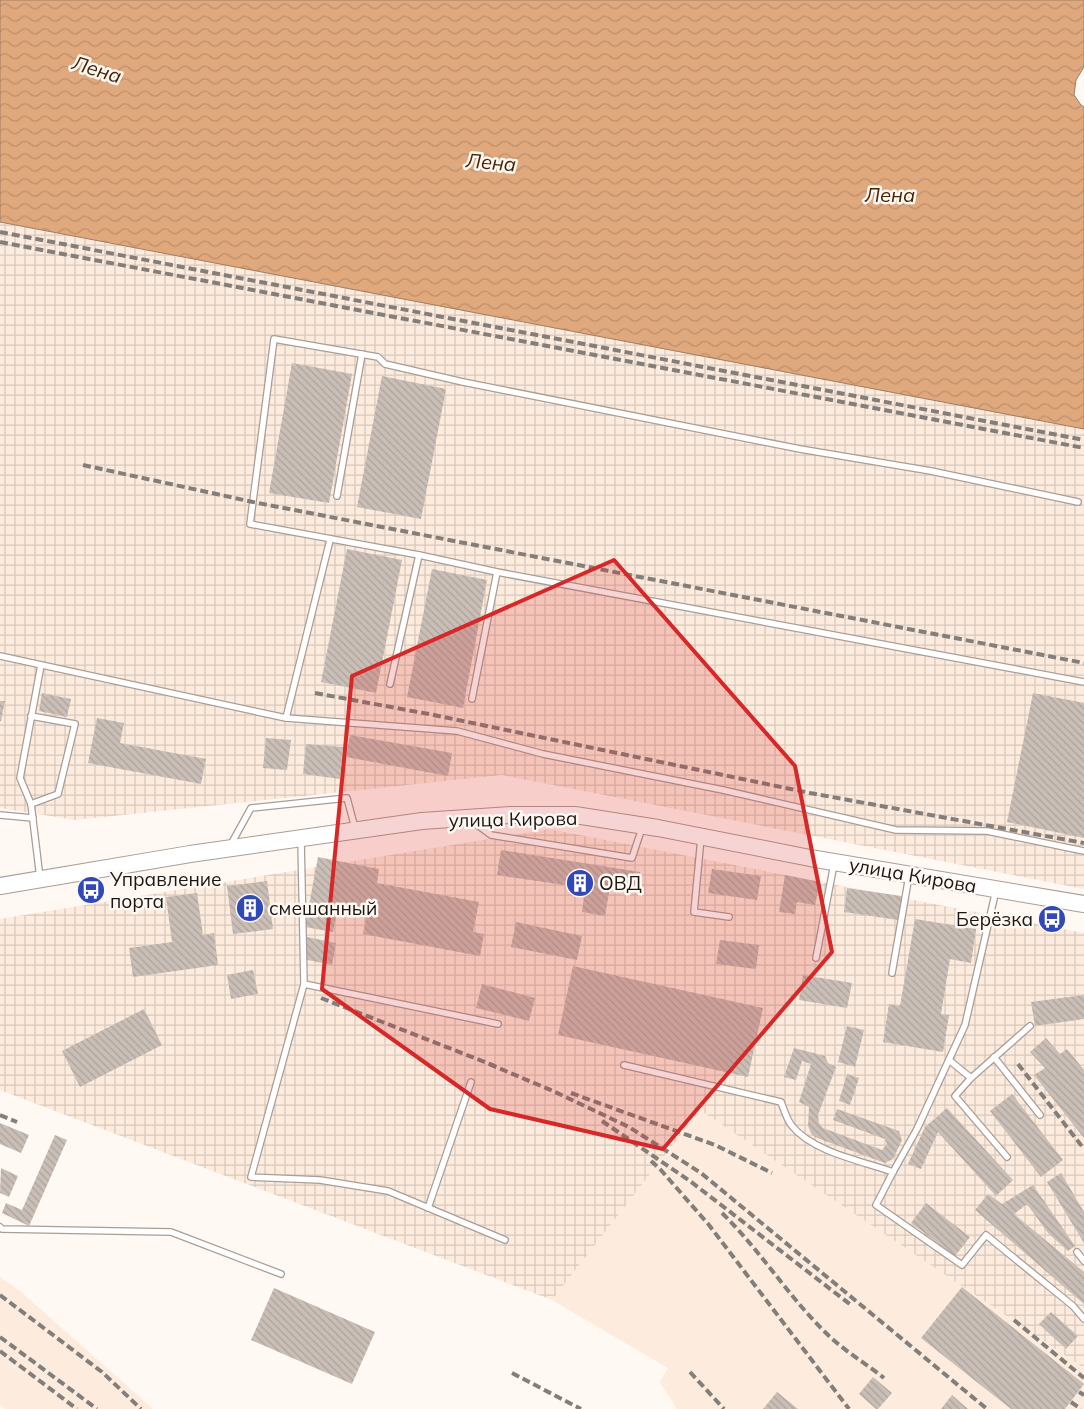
<svg xmlns="http://www.w3.org/2000/svg" width="1084" height="1409" font-family="Mulish,sans-serif">
<style>
.built{fill:#fdebdd}
.industrial{fill:url(#industrial-grid)}
.water{fill:url(#water-waves);stroke:#a47c5e}
.building{fill:url(#building-back-hatch)}
.lines{fill:none;stroke-linecap:round;stroke-linejoin:round}
.service-casing{stroke:#a99e97;stroke-width:8}
.secondary-casing{stroke:#a99e97;stroke-width:18}
.service{stroke:#fff;stroke-width:5.5}
.secondary{stroke:#fff;stroke-width:16}
.rail{stroke:#837e7a;stroke-width:4;stroke-dasharray:8 4;stroke-linecap:butt}
.marked{fill:#d62828;fill-opacity:0.2;stroke:#d62828;stroke-width:4;stroke-linejoin:round}
.labels{text-anchor:middle;dominant-baseline:central;stroke-width:5;stroke-linejoin:round;paint-order:stroke}
.street-label{font-size:19px;fill:#1b1714;stroke:#fff8f3}
.poi-label{font-size:19px;fill:#1b1714;stroke:#fff8f3;text-anchor:start}
.water-label{font-size:20px;font-style:italic;fill:#472401;stroke:#fff8f3}
</style>
<defs>
<pattern id="industrial-grid" width="8" height="8" patternUnits="userSpaceOnUse" patternTransform="scale(1.25)"><rect width="8" height="8" fill="#fdebdd"/><path d="M0 4h8M4 0v8" fill="none" stroke="#d8c9bd"/></pattern>
<pattern id="water-waves" width="16" height="10" patternUnits="userSpaceOnUse" patternTransform="scale(1.25)"><rect width="16" height="10" fill="#dfa87d"/><path d="M0 5q4-4 8 0t8 0" fill="none" stroke="#bf906b"/></pattern>
<pattern id="building-back-hatch" width="6" height="6" patternUnits="userSpaceOnUse" patternTransform="scale(1.25)"><rect width="6" height="6" fill="#cabfb7"/><path d="M-1 5l2 2M0 0l6 6M5-1l2 2" fill="none" stroke="#ada39c"/></pattern>
</defs>
<rect width="100%" height="100%" fill="#fff8f3"/>
<g class="built">
<path d="M700,1110L1084,1368V1409H677L660,1382L668,1368L552,1300Z"/>
<path d="M0,1277L20,1291L153,1409H5L0,1405Z"/>
</g>
<g class="industrial">
<path d="M0,222L1084,429V889L502,775L75,820L0,808Z"/>
<path d="M549,829L1084,933V1368L700,1110L552,1300L0,1090V919Z"/>
</g>
<path class="water" d="M0,0H1084V67L1076,80L1074,95L1081,105L1084,107V429L0,222Z"/>
<g class="building">
<path d="M292,363L352,374L329,503L269,493Z"/>
<path d="M382,376L446,389L421,519L357,507Z"/>
<path d="M347,549L402,560L376,693L321,682Z"/>
<path d="M432,569L487,580L463,708L407,697Z"/>
<path d="M42,693L71,699L67,717L39,711Z"/>
<path d="M1033,693L1084,703V838L1007,822Z"/>
<path d="M0,701H5L1,721H0Z"/>
<path d="M97,718L124,723L120,743L206,759L201,784L88,763Z"/>
<path d="M350,735L452,753L448,776L346,757Z"/>
<path d="M266,738L291,740L287,770L263,768Z"/>
<path d="M306,744L343,747L340,779L303,774Z"/>
<path d="M501,850L640,872L638,885L611,881L605,916L582,912L585,888L497,875Z"/>
<path d="M318,857L379,869L377,883L479,902L473,932L484,934L480,956L363,934L366,918L337,913L333,932L305,927Z"/>
<path d="M712,869L761,876L757,900L708,893Z"/>
<path d="M785,875L820,882L815,905L797,902L795,914L779,912Z"/>
<path d="M267,881L273,929L233,934L227,886Z"/>
<path d="M847,888L908,897L905,921L844,912Z"/>
<path d="M197,893L203,935L214,933L218,965L133,977L129,948L172,942L166,897Z"/>
<path d="M915,919L976,929L971,963L950,959L941,1014L949,1015L943,1052L883,1042L889,1004L900,1006Z"/>
<path d="M516,922L582,936L577,960L511,947Z"/>
<path d="M307,937L336,943L332,965L303,959Z"/>
<path d="M720,940L759,945L756,969L716,964Z"/>
<path d="M573,966L763,1008L748,1077L558,1035Z"/>
<path d="M253,970L258,994L231,999L227,975Z"/>
<path d="M803,975L852,983L847,1008L799,1000Z"/>
<path d="M482,984L535,998L529,1021L476,1008Z"/>
<path d="M1084,995V1019L1035,1026L1031,1002Z"/>
<path d="M144,1009L162,1045L80,1087L62,1051Z"/>
<path d="M847,1026L864,1030L855,1067L838,1062Z"/>
<path d="M1046,1038L1060,1054L1067,1049L1084,1070V1138L1034,1075L1045,1068L1030,1052Z"/>
<path d="M794,1048L825,1056L828,1063L836,1067L818,1115L819,1123L823,1128L882,1150L887,1144L885,1139L833,1120L837,1109L899,1131L902,1140L893,1159L885,1163L825,1141L815,1137L811,1133L808,1126L809,1107L799,1102L811,1064L802,1061L796,1080L784,1077Z"/>
<path d="M847,1074L859,1078L850,1105L839,1101Z"/>
<path d="M1012,1094L1063,1160L1041,1177L990,1111Z"/>
<path d="M947,1108L1013,1180L996,1196L938,1132L921,1169L908,1164L925,1127Z"/>
<path d="M0,1123L29,1135L21,1153L0,1144Z"/>
<path d="M55,1135L67,1140L29,1226L2,1213L6,1203L22,1210Z"/>
<path d="M1,1168L18,1176L9,1197L0,1193Z"/>
<path d="M1061,1173L1084,1212V1243L1047,1182Z"/>
<path d="M1033,1185L1075,1246L1068,1251L1048,1233L1027,1204L1014,1214L1084,1272V1304L975,1210L988,1194L1002,1204Z"/>
<path d="M926,1203L970,1237L955,1256L911,1223Z"/>
<path d="M962,1287L1084,1384L1065,1409H1011L921,1338Z"/>
<path d="M274,1288L375,1332L352,1384L251,1340Z"/>
<path d="M1051,1312L1078,1336L1066,1349L1039,1324Z"/>
<path d="M873,1377L892,1393L878,1409H876L859,1394Z"/>
<path d="M777,1392L798,1409H763Z"/>
<path d="M952,1395L968,1409H941Z"/>
</g>
<g class="lines">
<defs>
<g id="service">
<path d="M337,496L362,354"/>
<path d="M1078,502L931,471L800,449L463,382L385,364L378,357L274,339L250,524L419,555L497,572L1084,682"/>
<path d="M0,656L286,718L330,540"/>
<path d="M390,684L419,555"/>
<path d="M472,699L497,572"/>
<path d="M286,718L457,731L543,754L723,790L896,830L987,831L1084,851"/>
<path d="M31,804L58,794L75,724L31,716"/>
<path d="M0,815L33,818"/>
<path d="M472,821L491,835L632,858L642,828"/>
<path d="M701,838L694,912L729,917"/>
<path d="M301,840L304,984L498,1024"/>
<path d="M230,846L251,808L347,798L355,828"/>
<path d="M40,878L31,804L20,778L41,665"/>
<path d="M816,958L834,864"/>
<path d="M892,973L909,876"/>
<path d="M304,984L251,1177L320,1180L388,1191L505,1240"/>
<path d="M994,1057L1040,1115"/>
<path d="M949,1060L971,1078L955,1096L1007,1157"/>
<path d="M624,1065L781,1102C784,1110 787,1120 792,1126C813,1152 862,1161 893,1172L917,1129L965,1025L996,890"/>
<path d="M971,1078L1030,1026"/>
<path d="M893,1172L876,1205L962,1265L986,1235L1073,1306L1084,1319"/>
<path d="M428,1208L471,1082"/>
<path d="M0,1227L2,1229L171,1232L281,1274"/>
<path d="M1077,1252L1084,1261"/>
</g>
<path id="secondary" d="M0,886L190,854L422,821L511,815H575L658,828L810,858L1084,904"/>
</defs>
<use href="#service" class="service-casing"/>
<use href="#secondary" class="secondary-casing"/>
<use href="#service" class="service"/>
<use href="#secondary" class="secondary"/>
<g class="rail">
<path d="M0,232L1084,440"/>
<path d="M0,242L1084,448"/>
<path d="M83,465L253,502L1084,663"/>
<path d="M315,693L434,715L810,793L1084,843"/>
<path d="M321,998L495,1066"/>
<path d="M489,1064L553,1091L629,1127L701,1173L987,1409"/>
<path d="M1018,1064L1084,1149"/>
<path d="M571,1093L715,1145L772,1173"/>
<path d="M0,1115L17,1122"/>
<path d="M602,1121L690,1181L851,1305"/>
<path d="M651,1161L660,1169L709,1225L849,1409"/>
<path d="M722,1213C760,1250 788,1296 826,1333C843,1350 865,1363 884,1378"/>
<path d="M0,1295L102,1372L141,1409"/>
<path d="M1014,1320L1084,1378"/>
<path d="M0,1337L97,1409"/>
<path d="M0,1351L77,1409"/>
<path d="M690,1372L724,1409"/>
<path d="M512,1373L581,1409"/>
<path d="M1079,1392L1084,1395"/>
<path d="M1071,1402L1081,1409"/>
</g>
</g>
<path class="marked" d="M614,560L795,766L832,952L663,1149L490,1109L322,989L352,676Z"/>
<defs>
<symbol id="building-disc" viewBox="-11 -11 22 22"><circle r="9.5" fill="#3148b9" stroke="#fff8f3"/><path d="M-4-6H4V6H1V3H-1V6H-4ZM-2.5-4.3h1.7v1.8h-1.7ZM.8-4.3h1.7v1.8H.8ZM-2.5-1h1.7V.8h-1.7ZM.8-1h1.7V.8H.8Z" fill="#fff"/></symbol>
<symbol id="bus-disc" viewBox="-11 -11 22 22"><circle r="9.5" fill="#3148b9" stroke="#fff8f3"/><path d="M-5-6H5V4H4V6H2V4H-2V6H-4V4H-5ZM-3.5-4V0h7V-4ZM-3.5 1.2v1.5H-2V1.2ZM2 1.2v1.5H3.5V1.2Z" fill="#fff"/></symbol>
</defs>
<g fill-rule="evenodd">
<use href="#building-disc" x="564" y="867" width="32" height="32"/>
<use href="#bus-disc" x="75" y="874" width="32" height="32"/>
<use href="#building-disc" x="234" y="892" width="32" height="32"/>
<use href="#bus-disc" x="1036" y="903" width="32" height="32"/>
</g>
<g class="labels">
<g class="street-label">
<text transform="translate(513 819) rotate(-1)">улица Кирова</text>
<text transform="translate(913 875) rotate(10)">улица Кирова</text>
</g>
<g class="poi-label">
<text x="110" y="879">Управление<tspan x="110" dy="22">порта</tspan></text>
<text x="599" y="883">ОВД</text>
<text x="269" y="908">смешанный</text>
<text x="1033" y="919" text-anchor="end">Берёзка</text>
</g>
<g class="water-label">
<text transform="translate(97 69) rotate(17)">Лена</text>
<text transform="translate(491 162) rotate(5)">Лена</text>
<text x="890" y="194">Лена</text>
</g>
</g>
</svg>
